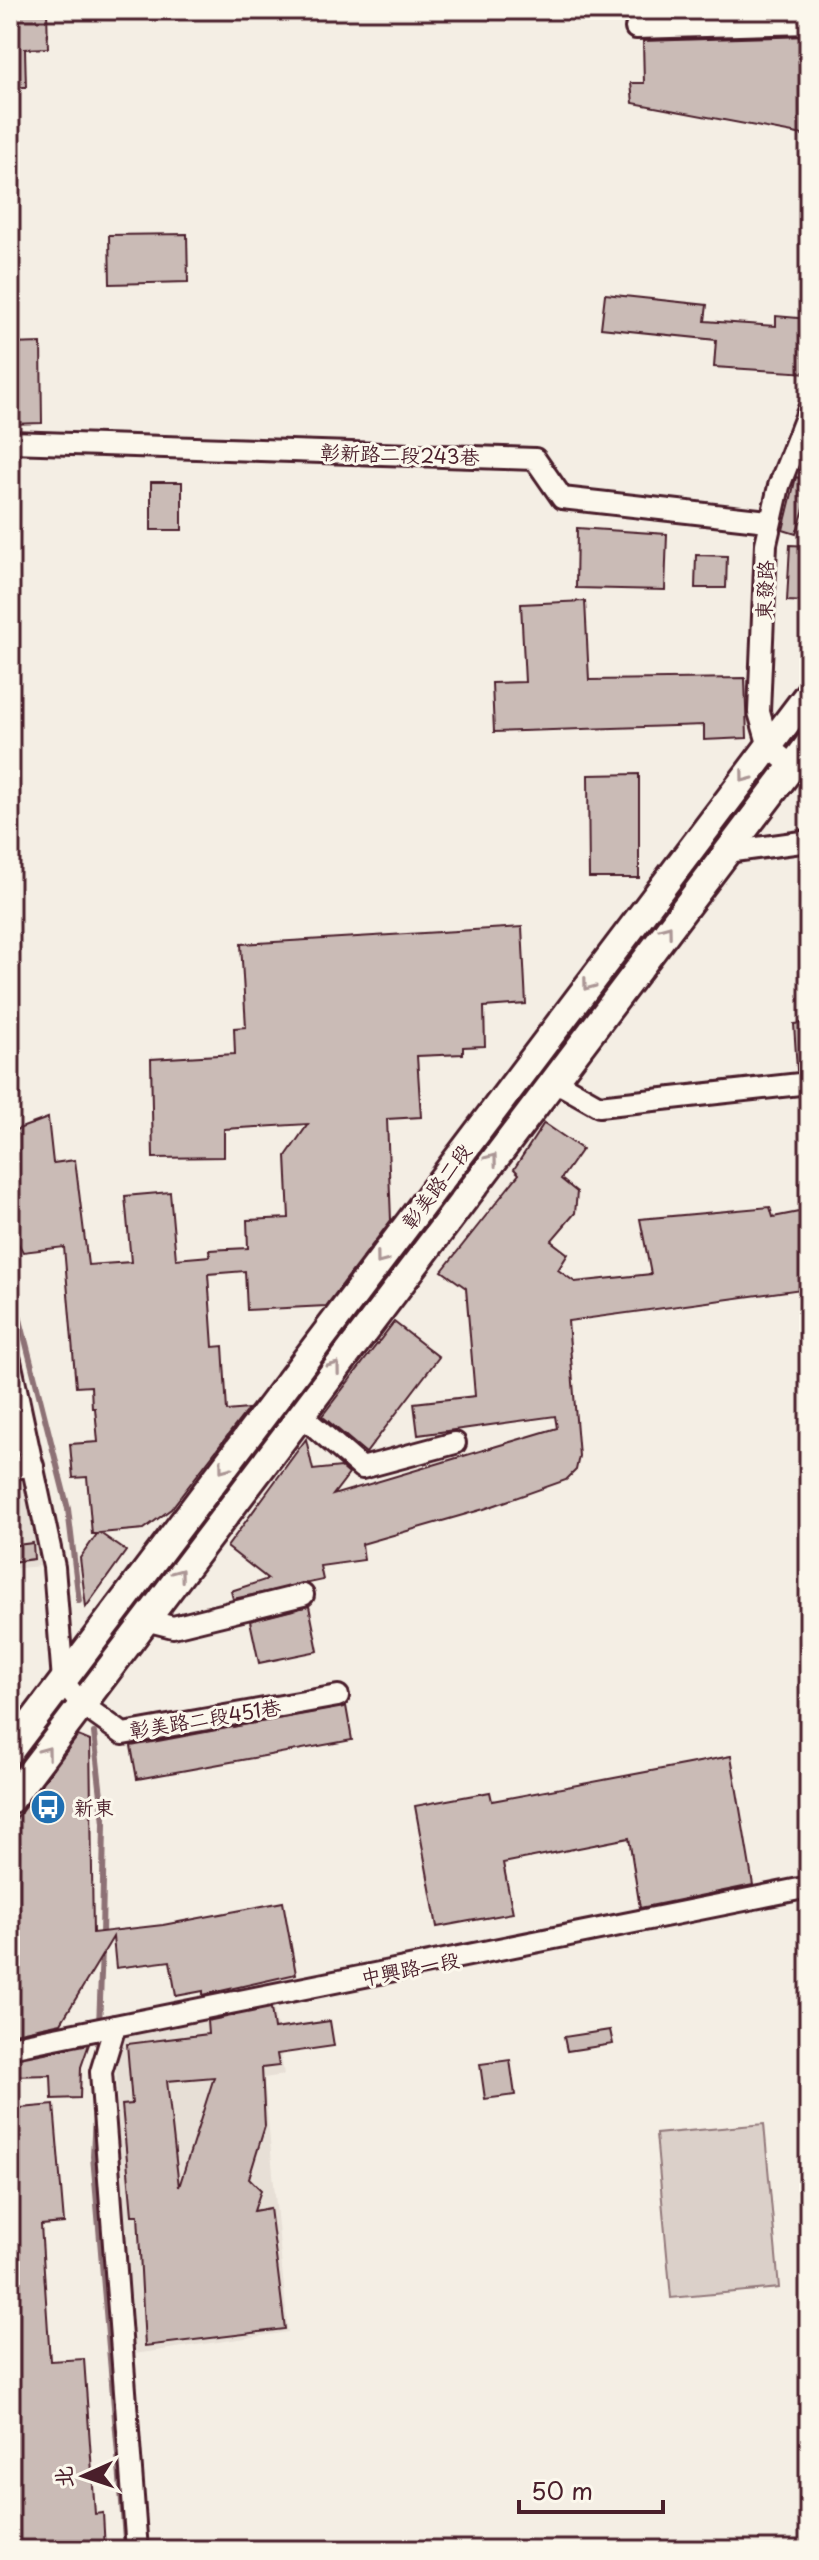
<svg xmlns="http://www.w3.org/2000/svg" width="819" height="2560" font-family="'Playpen Sans','LXGW WenKai TC',sans-serif">
<style>
.built{fill:#e7dfd6}
.green{fill:#dbd0c9;stroke:#92787a;stroke-width:2}
.lines{fill:none;stroke-linecap:round;stroke-linejoin:round}
.stream{stroke:#8d7174;stroke-width:6}
.building{fill:#cabbb6;stroke:#4a1f2b;stroke-width:2;fill-rule:evenodd}
.minor-casing{stroke:#4a1f2b;stroke-width:26}
.major-casing{stroke:#4a1f2b;stroke-width:32}
.minor{stroke:#fbf7ec;stroke-width:20}
.major{stroke:#fbf7ec;stroke-width:26}
.oneway{stroke:#ab9695}
.labels{text-anchor:middle;dominant-baseline:central;stroke-width:6;stroke-linejoin:round;paint-order:stroke}
.street-label{font-size:20px;fill:#4a1f2b;stroke:#fbf7ec}
.poi-label{font-size:20px;fill:#4a1f2b;stroke:#fbf7ec;text-anchor:start}
</style>
<rect width="100%" height="100%" fill="#f4eee4"/>
<filter id="ink" filterUnits="userSpaceOnUse"><feTurbulence type="fractalNoise" baseFrequency=".0125" numOctaves="2"/><feDisplacementMap in="SourceGraphic" scale="16" xChannelSelector="R" yChannelSelector="G"/><feConvolveMatrix kernelMatrix="1 2 1 2 8 2 1 2 1" color-interpolation-filters="sRGB"/></filter>
<g filter="url(#ink)">
<g class="built">
<path d="M26,1472L40,1566L10,1569V1474Z"/>
<path d="M264,2005L274,2007L284,2075L264,2078L288,2332L127,2355L115,2041L176,2020Z"/>
</g>
<path class="green" d="M764,2124L779,2288L671,2298L656,2134Z"/>
<g class="lines">
<g class="stream">
<path d="M10,1280L68,1509L79,1601"/>
<path d="M94,1733L104,1823L102,1936"/>
<path d="M98,2052L102,1948"/>
<path d="M95,2115L93,2156L126,2550"/>
</g>
</g>
<g class="building">
<path d="M10,10H47L48,48L25,49L26,87H10Z"/>
<path d="M647,10H804L647,15Z"/>
<path d="M809,36V136L633,103L631,83H644L643,41Z"/>
<path d="M187,234L188,282L110,284L109,235Z"/>
<path d="M605,294L707,305L705,321L776,326V316L809,319V373L714,367L716,340L601,328Z"/>
<path d="M41,343L42,423L10,424V344Z"/>
<path d="M796,477L809,481V494L796,534L783,530Z"/>
<rect x="151" y="482" width="31" height="48"/>
<path d="M577,528L667,534L665,590L576,588Z"/>
<path d="M790,545L809,546V602L787,601Z"/>
<path d="M696,555L727,556L726,588H695Z"/>
<path d="M585,601L589,680L745,678L747,738L704,740V725L494,732L492,683L525,682L521,604Z"/>
<path d="M639,774V878H589L588,775Z"/>
<path d="M522,927L526,1004L484,1007L485,1046L463,1047V1054L417,1056L421,1117L387,1119L391,1220L326,1306L247,1310L245,1271L208,1274L213,1347L223,1346L227,1411L248,1409L171,1509L144,1529L100,1533L126,1551L86,1607L80,1558L97,1534H92L87,1477L73,1478L70,1444L98,1442L95,1408H92L91,1386L76,1387L64,1247L23,1252L10,1229V1132L48,1118L53,1163L75,1160L88,1265L131,1262L125,1196L170,1192L176,1259L210,1256L209,1250L248,1248L247,1220L289,1218L286,1156L308,1124L224,1129V1157L153,1158L151,1059L235,1054L234,1028L246,1027L241,944Z"/>
<path d="M809,1022V1070H797L794,1024Z"/>
<path d="M544,1123L582,1149L561,1179L577,1192L575,1213L551,1241L568,1254L558,1270L575,1282L651,1274L640,1219L770,1207L773,1217L809,1210V1288L568,1321L579,1456L576,1470L566,1480L484,1509L362,1544L364,1560L320,1566L323,1580L233,1599L231,1591L268,1579L227,1547L306,1439L313,1470L341,1467L349,1474L333,1495L557,1428L555,1416L418,1435L414,1403L475,1396L466,1288L442,1271L519,1174L514,1169Z"/>
<path d="M394,1322L439,1357L366,1453L322,1416Z"/>
<path d="M33,1543L34,1559L10,1562V1546Z"/>
<path d="M309,1606L318,1651L259,1663L250,1621Z"/>
<path d="M346,1706L352,1740L137,1779L131,1746Z"/>
<path d="M78,1736L90,1741L93,1933L163,1925L283,1902L296,1974L203,1995V1991L176,1996L170,1961L116,1968L113,1937L61,2023L10,2034V1827Z"/>
<path d="M731,1756L753,1885L640,1908L629,1838L503,1863L513,1913L437,1927L415,1806L490,1792L492,1801Z"/>
<path d="M271,2008L274,2029L330,2021L334,2046L277,2054L279,2066L262,2068L265,2126L249,2178L261,2190L254,2211L270,2208L285,2329L145,2346L138,2215H132L122,2105L132,2104L127,2044L208,2034L207,2021ZM214,2077L179,2187L167,2081Z"/>
<path d="M610,2030L613,2044L567,2051L564,2037Z"/>
<path d="M89,2044L81,2067L80,2098L52,2099L51,2075L10,2076V2060Z"/>
<path d="M510,2060L515,2095L485,2099L480,2064Z"/>
<path d="M54,2105L64,2223L41,2225L50,2361L84,2359L95,2514L103,2513L105,2550H10V2231H14L10,2109Z"/>
</g>
<g class="lines">
<defs>
<g id="minor">
<path d="M636,28L809,23"/>
<path d="M10,442L535,459L562,498L768,521"/>
<path d="M792,766L769,747L759,712L766,544L779,486L809,409"/>
<path d="M727,852L809,841"/>
<path d="M553,1080L599,1106L809,1083"/>
<path d="M10,1361L54,1567L63,1681L81,1704L123,1734L338,1696"/>
<path d="M300,1414L362,1468L455,1443"/>
<path d="M10,1468L33,1466"/>
<path d="M145,1620L173,1627L303,1595"/>
<path d="M115,2026L101,2072L137,2550"/>
<path d="M10,2047L809,1887"/>
</g>
<g id="major">
<path d="M10,1751L809,693"/>
<path d="M10,1800L809,744"/>
</g>
</defs>
<use href="#minor" class="minor-casing"/>
<use href="#major" class="major-casing"/>
<use href="#minor" class="minor"/>
<use href="#major" class="major"/>
</g>
<defs><path id="oneway-chevron" d="M-2-3.5L2.5 0L-2 3.5" fill="none" stroke-width="1.6" stroke-linecap="round" stroke-linejoin="round" transform="scale(2)"/></defs>
<g class="oneway">
<use href="#oneway-chevron" transform="translate(745 777) rotate(127)"/>
<use href="#oneway-chevron" transform="translate(667 930) rotate(-53)"/>
<use href="#oneway-chevron" transform="translate(588 985) rotate(127)"/>
<use href="#oneway-chevron" transform="translate(492 1159) rotate(-53)"/>
<use href="#oneway-chevron" transform="translate(381 1259) rotate(127)"/>
<use href="#oneway-chevron" transform="translate(335 1367) rotate(-53)"/>
<use href="#oneway-chevron" transform="translate(224 1467) rotate(127)"/>
<use href="#oneway-chevron" transform="translate(179 1574) rotate(-53)"/>
<use href="#oneway-chevron" transform="translate(46 1752) rotate(-53)"/>
</g>
</g>
<defs>
<symbol id="bus-disc" viewBox="-11 -11 22 22"><circle r="9.5" fill="#1f6fb2" stroke="#fbf7ec"/><path d="M-5-6H5V4H4V6H2V4H-2V6H-4V4H-5ZM-3.5-4V0h7V-4ZM-3.5 1.2v1.5H-2V1.2ZM2 1.2v1.5H3.5V1.2Z" fill="#fff"/></symbol>
</defs>
<g fill-rule="evenodd">
<use href="#bus-disc" x="28" y="1787" width="40" height="40"/>
</g>
<g class="labels">
<g class="street-label">
<text transform="translate(400 454) rotate(2)">彰新路二段243巷</text>
<text transform="translate(764 590) rotate(-88)">東發路</text>
<text transform="translate(436 1186) rotate(-53)">彰美路二段</text>
<text transform="translate(205 1718) rotate(-9)">彰美路二段451巷</text>
<text transform="translate(410 1968) rotate(-11)">中興路一段</text>
</g>
<g class="poi-label">
<text x="74" y="1807">新東</text>
</g>
</g>
<rect width="819" height="2560" fill="none" stroke="#fbf7ec" stroke-width="40"/>
<rect x="20" y="20" width="779" height="2520" fill="none" stroke="#4a1f2b" stroke-width="3" filter="url(#ink)"/>
<g transform="translate(84 2476) rotate(267)" stroke="#fbf7ec" stroke-width="6" paint-order="stroke">
<path d="M0-6L14 30L0 20L-14 30Z" fill="#4a1f2b"/>
<text y="-12" font-size="22" font-weight="bold" text-anchor="middle" fill="#4a1f2b">北</text>
</g>
<path d="M519 2500v12h144v-12" fill="none" stroke="#4a1f2b" stroke-width="4"/>
<text x="531" y="2500" font-size="24" fill="#4a1f2b" stroke="#fbf7ec" stroke-width="6" paint-order="stroke">50 m</text>
</svg>
